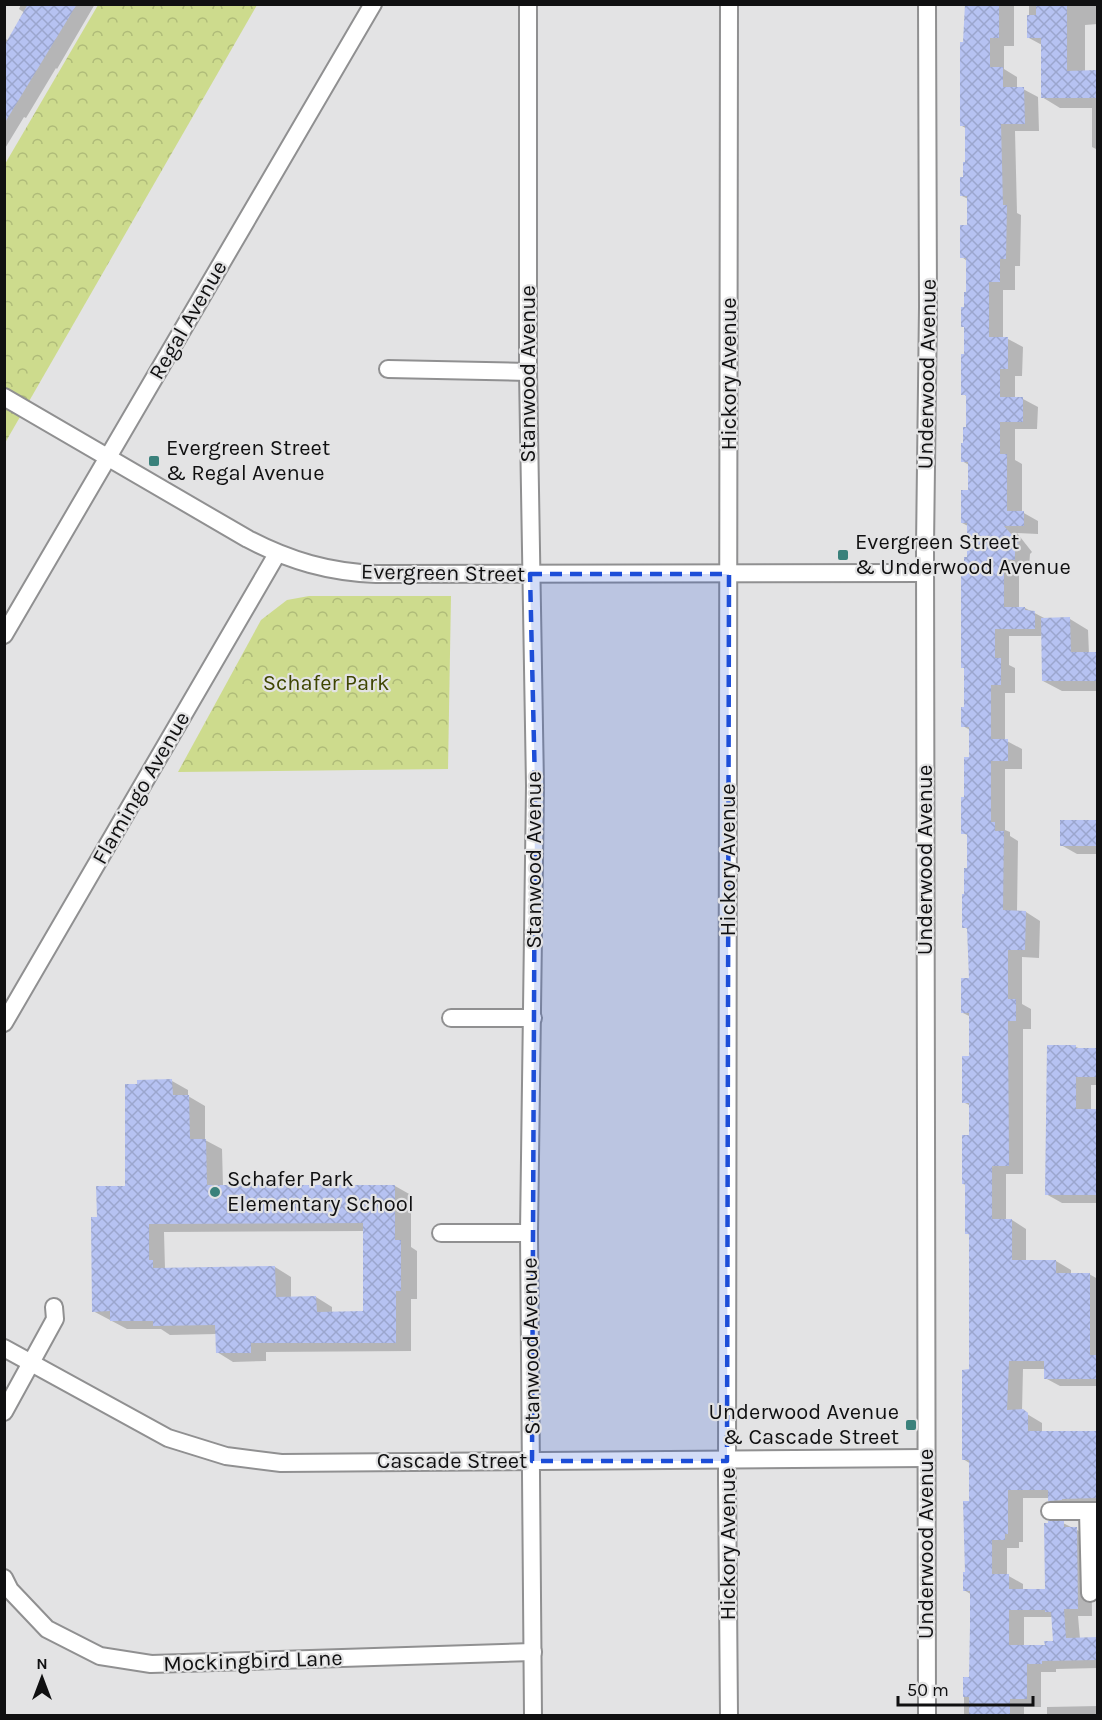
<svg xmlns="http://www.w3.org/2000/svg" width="1102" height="1720" font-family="Karla,sans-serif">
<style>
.forest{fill:url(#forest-crowns)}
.shadow{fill:#0003;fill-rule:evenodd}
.building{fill:url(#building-cross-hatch);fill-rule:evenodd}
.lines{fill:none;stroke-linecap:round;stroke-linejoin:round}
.minor-casing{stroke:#909091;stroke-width:20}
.minor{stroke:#fff;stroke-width:16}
.marked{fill:#1d4ed8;fill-opacity:0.2;stroke:#1d4ed8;stroke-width:4.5;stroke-dasharray:12 8;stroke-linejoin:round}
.poi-dot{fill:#3a817b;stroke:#e3e3e4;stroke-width:2}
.labels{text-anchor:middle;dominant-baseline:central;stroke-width:4.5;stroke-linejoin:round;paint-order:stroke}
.street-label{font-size:22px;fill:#101011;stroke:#e3e3e4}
.poi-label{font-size:22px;fill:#101011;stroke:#e3e3e4;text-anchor:start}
.park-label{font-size:22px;fill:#3e4500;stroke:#e3e3e4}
</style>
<defs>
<pattern id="forest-crowns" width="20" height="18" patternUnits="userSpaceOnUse" patternTransform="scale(1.5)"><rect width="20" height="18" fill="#cddb8d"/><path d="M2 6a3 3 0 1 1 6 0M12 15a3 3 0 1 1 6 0" fill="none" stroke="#afbb79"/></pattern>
<pattern id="building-cross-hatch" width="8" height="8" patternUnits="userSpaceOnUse" patternTransform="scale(1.5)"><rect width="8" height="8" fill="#b6c2f2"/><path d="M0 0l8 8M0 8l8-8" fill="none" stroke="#9ba6ce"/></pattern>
</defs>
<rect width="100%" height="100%" fill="#e3e3e4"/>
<g class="forest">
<path d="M98,5H257L5,443V164Z"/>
<path d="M309,596H451L448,769L178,772L261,620L287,600Z"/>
</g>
<g class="shadow">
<path d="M21,4H95L57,69L56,68L26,118L24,117L4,150V38L9,41L25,13L19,9Z"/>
<path d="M966,4H1014V46H1004V69L1017,77V89H1023L1038,97L1039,131H1015L1017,213L1021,215L1020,266H1015V290H1003V339H1008L1023,347L1022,376H1015V399H1023L1038,407L1037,429H1015V460L1022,464V512L1038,521V534L1017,533L1032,552L1030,554L1029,567H1019V608H1025L1046,619H1070L1088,630L1089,654H1098V691H1062L1043,681V636H1009V665L1015,668V693H1005V740L1022,749V769H1005V830L1010,832V836L1018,841L1017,912H1026L1040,921L1039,958L1022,957V1004L1031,1009V1029H1023V1174H1006V1220H1012L1026,1229V1261H1056L1071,1270V1274H1089L1098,1279V1386H1060L1045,1378V1369H1023L1022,1411L1042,1423V1433L1098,1432V1506L1064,1509L1049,1500V1498H1023V1542H1019V1548H1007V1575L1023,1584V1591H1046L1063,1523L1091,1537L1092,1616H1078L1080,1639H1098V1668L1056,1669V1672H1041V1707H1024V1716H964V1678H971L972,1595L964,1590L967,1574L971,1502V1464L963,1459L971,1371L970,1235L966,1233V1185L963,1184L971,1136V1106L963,1102L971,1057V1017L963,1013L970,979L969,930L964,927L969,870V836L963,833L970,758V730L963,726L966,708V573L968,559V526L962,523L969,491V465L962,461L968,429V397L963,394L967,261L962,257L968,226V199L962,196L967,163V129L962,126ZM1024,1617H1053L1055,1642L1046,1647H1024Z"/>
<path d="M1029,4H1098V24L1085,25V72H1098V150L1092,147V108H1060L1042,97V45L1029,38Z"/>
<path d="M1098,821V854H1077L1061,845Z"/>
<path d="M1076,1047L1081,1049L1098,1050V1085H1091V1110H1098V1203H1062L1046,1194Z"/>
<path d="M172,1081L188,1090V1096L205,1106V1140L222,1149L223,1186H395L411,1195V1247L417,1251V1299H411V1351L266,1352V1361L233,1362L217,1352V1334L170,1335L161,1329H127L93,1311L98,1218L126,1187ZM364,1231V1313H332V1307L316,1297L291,1298V1277L275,1267L165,1269L164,1232Z"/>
<path d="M1098,1706V1716H1047V1707Z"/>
</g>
<g class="building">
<path d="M28,4H77L4,124V46Z"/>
<path d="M965,4H999V38H990V67H1003V87H1024L1025,124H1001L1003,205H1007L1006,259H1000V282H989V337H1008V369H1000V397H1023V422H1000V454H1007V511H1024V526H1004L1019,543L1015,546V560L1004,559V607H1025V610L1035,611V629H995V658H1001V685H991V739H1008V761H991V822H995V831H1004L1003,910L1026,911L1025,950H1008V999H1016V1021H1008L1009,1166H992V1219H1012V1260H1056V1273H1090V1355H1098V1379H1044V1361H1009L1007,1410L1023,1409L1028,1413V1431H1098V1498L1062,1499V1500L1048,1501V1490H1008V1534H1005V1540H992V1574H1009V1589H1045L1044,1523H1048V1521H1064V1527H1077L1078,1609H1064L1066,1638L1098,1637V1660L1042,1661V1664H1027V1699H1010V1716H969V1697H963V1677H969L970,1625V1591H963V1572H965L963,1501H969V1460H962V1370L969,1369V1234H965V1184H962V1135H969V1103H962V1056H969V1013H961V978H969L967,928H962V894H964V868H967V834H961V797H964V757H969V727H961V707H964V668H961V572H964V557H967V523H961V490H968V462H961V443H963V427H966V395H961V354H964V327H961V307H964V292H966V258H960V225H967V196H960V177H963V162H965V126H960V42H963ZM1009,1610H1045V1612H1051L1053,1641H1044L1045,1645H1009Z"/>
<path d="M1036,4H1067V71L1098,70V98H1041V38H1027V15H1036Z"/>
<path d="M1070,617L1071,652H1098V681H1042L1041,618Z"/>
<rect x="1060" y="820" width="38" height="26"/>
<path d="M1047,1045H1076V1048H1098V1077H1076V1109H1098V1195H1045Z"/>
<path d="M172,1079L173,1095H189L190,1139H206L207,1185H395V1240H401V1291H396V1343H251V1353H216L215,1325L153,1326V1321H110V1311L92,1312L91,1217H97L96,1186H125V1084H137V1080ZM363,1223V1311L317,1312L316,1296L276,1297L275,1266L153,1268V1260H149V1224Z"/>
</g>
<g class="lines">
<defs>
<g id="minor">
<path d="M528,4V372L535,786L529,1233L533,1716"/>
<path d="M729,4L727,1480L729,1716"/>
<path d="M388,369L528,372"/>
<path d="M4,397L248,539C290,561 329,572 376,574L925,573"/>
<path d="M4,635L373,4"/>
<path d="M451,1018H533"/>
<path d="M4,1023L277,554"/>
<path d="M441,1233H529"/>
<path d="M4,1348L168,1438L226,1456L281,1463L926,1458"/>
<path d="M4,1412L55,1319L54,1307"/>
<path d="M1050,1511H1097"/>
<path d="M1088,1511L1090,1593"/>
<path d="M4,1578L10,1590L47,1629L100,1656L151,1664L533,1652"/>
<path d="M927,1716L925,546L928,307L927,4"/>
</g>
</defs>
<use href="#minor" class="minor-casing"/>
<use href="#minor" class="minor"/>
</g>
<path class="marked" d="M530,574H729L727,1461H532L535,786Z"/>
<g class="poi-dot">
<rect x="148" y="455" width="12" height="12" rx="3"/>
<rect x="837" y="549" width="12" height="12" rx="3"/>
<circle cx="215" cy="1192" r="6"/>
<rect x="905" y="1419" width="12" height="12" rx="3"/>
</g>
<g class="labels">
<g class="street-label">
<text transform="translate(188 320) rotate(-60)">Regal Avenue</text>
<text transform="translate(528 374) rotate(-90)">Stanwood Avenue</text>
<text transform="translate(729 374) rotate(-90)">Hickory Avenue</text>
<text transform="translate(927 374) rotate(-89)">Underwood Avenue</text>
<text transform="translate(443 573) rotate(1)">Evergreen Street</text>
<text transform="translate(141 788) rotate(-60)">Flamingo Avenue</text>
<text transform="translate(534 860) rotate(-90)">Stanwood Avenue</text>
<text transform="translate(728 860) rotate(-90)">Hickory Avenue</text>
<text transform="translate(925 860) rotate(-90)">Underwood Avenue</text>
<text transform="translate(531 1346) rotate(-91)">Stanwood Avenue</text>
<text x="452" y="1461">Cascade Street</text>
<text transform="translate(728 1544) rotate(-90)">Hickory Avenue</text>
<text transform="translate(926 1544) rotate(-90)">Underwood Avenue</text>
<text transform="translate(253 1661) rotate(-2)">Mockingbird Lane</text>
</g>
<g class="poi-label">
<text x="166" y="448">Evergreen Street<tspan x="166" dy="25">&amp; Regal Avenue</tspan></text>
<text x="855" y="542">Evergreen Street<tspan x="855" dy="25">&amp; Underwood Avenue</tspan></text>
<text x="227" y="1179">Schafer Park<tspan x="227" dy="25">Elementary School</tspan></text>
<text x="899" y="1412" text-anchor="end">Underwood Avenue<tspan x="899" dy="25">&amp; Cascade Street</tspan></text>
</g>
<g class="park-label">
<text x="326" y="683">Schafer Park</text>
</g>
</g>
<rect width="1102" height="1720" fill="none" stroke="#101011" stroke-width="12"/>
<g transform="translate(42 1678)" stroke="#e3e3e4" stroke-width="4.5" paint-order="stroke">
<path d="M0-4.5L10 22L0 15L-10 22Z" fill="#101011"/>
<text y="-9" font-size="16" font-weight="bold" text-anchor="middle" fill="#101011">N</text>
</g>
<path d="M898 1696v9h135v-9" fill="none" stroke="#101011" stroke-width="3"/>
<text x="907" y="1696" font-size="18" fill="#101011" stroke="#e3e3e4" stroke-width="4.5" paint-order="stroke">50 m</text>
</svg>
